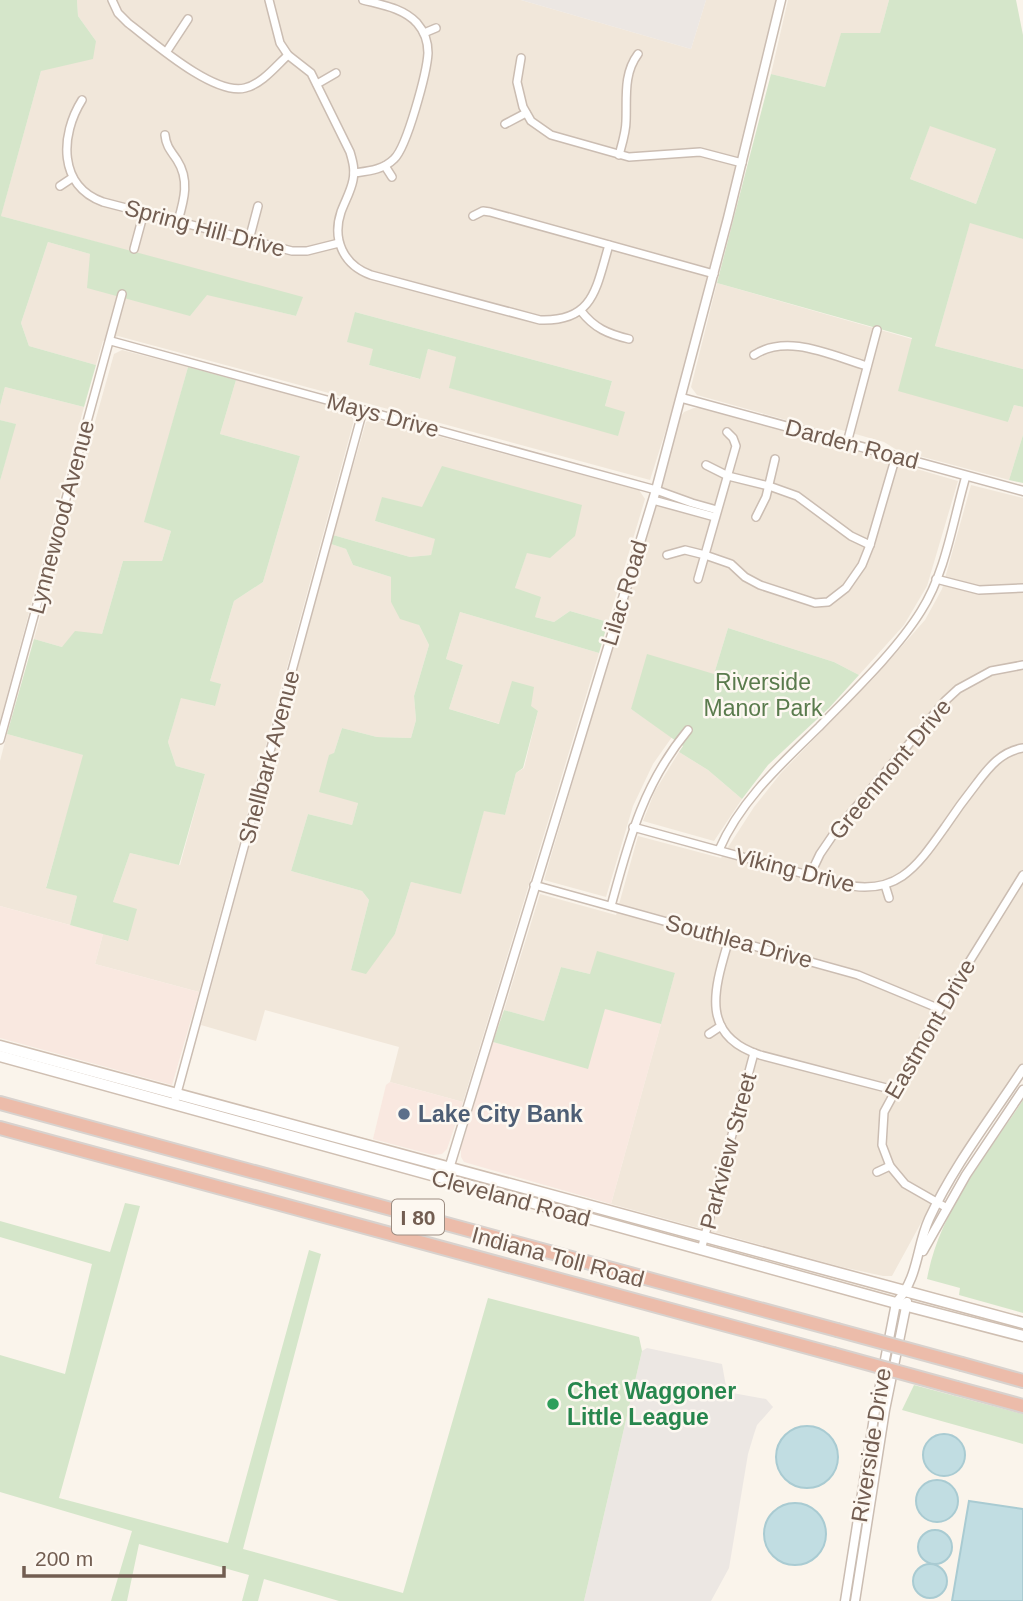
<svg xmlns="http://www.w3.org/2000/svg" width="1023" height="1601" font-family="Arial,sans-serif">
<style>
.residential{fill:#f1e7da;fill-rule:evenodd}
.commercial{fill:#f9e8e0}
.industrial{fill:#ece7e3}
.green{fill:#d5e6ca;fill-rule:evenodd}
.water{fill:#c1dde2;stroke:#a9cbd2;stroke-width:2}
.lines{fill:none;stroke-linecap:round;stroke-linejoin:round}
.minor-casing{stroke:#cbbdb2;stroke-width:10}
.tertiary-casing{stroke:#cbbdb2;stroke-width:11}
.secondary-casing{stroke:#cfbfb2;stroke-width:13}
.motorway-casing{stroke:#d8d2ce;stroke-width:16}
.minor{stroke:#fff;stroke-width:7}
.tertiary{stroke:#fff;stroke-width:8}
.secondary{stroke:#fff;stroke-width:10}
.motorway{stroke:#ecbcaa;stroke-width:12}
.motorway-bridge-casing{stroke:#d8d2ce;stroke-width:16;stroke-linecap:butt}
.motorway-bridge{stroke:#ecbcaa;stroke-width:12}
.service-dot{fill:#5c6f8a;stroke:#fdf8f1;stroke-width:2.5}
.leisure-dot{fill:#2e9e5b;stroke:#fdf8f1;stroke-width:2.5}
.labels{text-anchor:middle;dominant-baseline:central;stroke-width:5;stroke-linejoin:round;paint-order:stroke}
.shield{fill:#fdf8f1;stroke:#9c8c81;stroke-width:2}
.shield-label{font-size:21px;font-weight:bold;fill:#725d51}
.street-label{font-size:23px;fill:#725d51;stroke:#fdf8f1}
.park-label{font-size:23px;fill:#5a7b4d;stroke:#fdf8f1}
.service-label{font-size:23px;font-weight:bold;fill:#4e5e75;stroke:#fdf8f1;text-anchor:start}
.leisure-label{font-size:23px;font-weight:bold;fill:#27864d;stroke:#fdf8f1;text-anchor:start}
</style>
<rect width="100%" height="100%" fill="#faf4eb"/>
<g class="residential">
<path d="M77,0H521L691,49L706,0H776L729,196L676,398L650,480L118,336L103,341L96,365L29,346L21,323L48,242L90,254L206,294L296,316L302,298L1,216L0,219L41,71L96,41L78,16ZM355,312L612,381L605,406L618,435L450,388L457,357L428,349L419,379L369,365L374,349Z"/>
<path d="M788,0H889L880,33L841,34L825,87L771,74Z"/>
<path d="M930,125L996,149L976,204L910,179Z"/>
<path d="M970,222L1023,239V369L935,346Z"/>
<path d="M717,283L912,339L1008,422L1014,405L1023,407V435L1009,480L897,450L884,442L834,428L826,431L697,395L691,387Z"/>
<path d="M122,350L188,367L145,522L171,531L162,561H123L102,634L62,647L34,639L114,354Z"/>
<path d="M236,380L348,410L354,420L199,992L95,964L103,934L127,941L113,902L130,853L180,865L205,774L176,766L168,742L181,697L214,706L210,681L234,601L263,582L300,456L220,434Z"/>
<path d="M5,387L84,407L0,721V481L15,424L0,420V406Z"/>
<path d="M694,408H706L958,481L927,586L904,625L859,675L834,662L728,628L714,674L631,709L672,737L653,764L633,806L606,897L544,880L679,419L684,412Z"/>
<path d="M374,419L639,490L645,499L608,622L570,611L554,622L535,617L515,588L527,552L422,508L375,521L436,539L431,555L410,557L333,535L366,422Z"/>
<path d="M971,485L1023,498V1063L939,1190L892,1276H883L842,1267L611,1204L675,973L590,974L561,967L544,1021L504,1010L540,894L616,915L638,836L721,858L754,807L781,773L873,679L925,620L942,589Z"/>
<path d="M331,544L346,549L353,565L391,577V602L419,625L429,645L414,696L416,720L411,738L377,737L342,728L334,753L358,803L352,825L308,814L291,871L362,891L369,900L351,970L382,949L395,934L411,882L461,893L484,810L505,815L516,773L524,768L538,711L500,724L449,709L463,665L446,659L460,612L599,653L463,1102L390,1082L399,1047L265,1010L256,1041L201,1025Z"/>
<path d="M7,734L84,755L46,887L77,896L70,925L0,906V761Z"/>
<path d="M679,752L708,770L742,799L714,841L643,821L655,791Z"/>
</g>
<g class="commercial">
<path d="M0,906L103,934L95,964L199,992L172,1085L0,1038Z"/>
<path d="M605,1008L661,1024L611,1204L464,1162L461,1157V1148L493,1042L587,1068Z"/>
<path d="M390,1082L463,1102L447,1149L442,1154L433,1155L373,1139L386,1085Z"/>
</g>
<g class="industrial">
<path d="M521,0H706L691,49Z"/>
<path d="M647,1348L722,1364L727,1392L766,1399L773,1407L757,1425L754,1434L748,1454L729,1568L711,1601H584L642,1351Z"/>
</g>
<g class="green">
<path d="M0,0H77L78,16L96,41L93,59L41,71L1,216L303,297L296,316L207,295L190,316L87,288L90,254L48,242L21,323L29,346L96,365L84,407L5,387L0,406Z"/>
<path d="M889,0H1016L1023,35V239L970,223L935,346L1023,369V407L1014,405L1008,422L898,391L912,338L717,283L771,74L825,87L841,33H880ZM930,126L996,149L976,204L910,179Z"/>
<path d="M355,312L612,381L605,406L625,412L618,436L449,388L456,357L428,349L420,379L369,365L373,349L347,342Z"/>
<path d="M188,367L236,380L220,434L300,456L263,582L234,601L210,681L221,684L215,706L181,698L168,742L176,766L205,774L179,865L130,853L113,902L137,909L128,941L70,925L77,896L46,888L83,755L7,734L34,639L62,647L75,631L102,634L123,561H162L171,531L144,522Z"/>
<path d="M0,420L16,424L0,481Z"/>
<path d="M1023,435V483L1009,480Z"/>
<path d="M442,466L582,505L575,536L550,558L527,553L515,588L541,597L535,617L554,622L570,611L608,622L599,653L460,612L446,659L463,665L449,709L499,724L512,681L534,687L531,706L538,711L523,768L516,773L505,815L484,811L461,894L411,882L395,934L366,974L351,970L369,900L362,891L291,871L308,814L352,825L358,803L319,792L329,755L334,753L342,728L377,737L411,738L416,720L414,696L429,645L419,625L400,619L391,602V577L353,565L346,549L331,544L333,535L410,557L431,555L435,539L375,521L382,497L422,507Z"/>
<path d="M728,628L834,662L859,675L829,708L768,765L742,799L708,770L679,752L683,746L631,709L647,654L714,674Z"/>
<path d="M597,951L675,973L661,1024L605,1009L588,1069L493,1042L504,1010L544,1021L561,967L590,974Z"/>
<path d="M1023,1100V1313L959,1295L960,1288L927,1279C939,1212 986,1156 1023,1100Z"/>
<path d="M125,1203L140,1206L59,1498L228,1543L309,1250L321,1254L243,1549L403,1593L488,1298L639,1337L642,1351L584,1601H339L264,1579L258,1601H242L249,1575L139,1544L127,1601H111L132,1531L0,1492V1355L65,1374L92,1264L0,1237V1221L110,1252Z"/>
<path d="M914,1385L1023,1414V1444L902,1410Z"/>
</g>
<g class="water">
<circle cx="807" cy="1457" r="31"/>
<circle cx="944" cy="1455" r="21"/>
<circle cx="937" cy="1501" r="21"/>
<path d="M969,1501L1023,1509V1601H952Z"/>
<circle cx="795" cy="1534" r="31"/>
<circle cx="935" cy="1547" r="17"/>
<circle cx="930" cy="1581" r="17"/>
</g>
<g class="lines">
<defs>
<g id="minor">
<path d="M112,0L118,13L128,23C153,42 214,96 245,88C262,84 276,66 288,55"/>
<path d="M269,0L280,43L288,55L311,73L350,152C353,162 355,170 353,180C351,191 345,201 341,212C332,239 343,265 371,275L540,320C594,322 596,288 609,245"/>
<path d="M424,33L436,28"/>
<path d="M167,51L188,19"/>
<path d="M521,58L517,82L523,107L531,121L551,135L629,157L700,152L742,163"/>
<path d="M317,84L336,73"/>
<path d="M82,100C60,135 58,186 103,202L292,251H307L339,243"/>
<path d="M505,124L526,113"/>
<path d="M165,135C166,146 171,151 177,160C190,180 184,200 178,221"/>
<path d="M619,155C622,144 626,132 626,121C627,98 623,74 638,54"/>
<path d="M385,166L392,177"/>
<path d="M354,173C368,171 383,170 394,159C407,147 427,72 428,53C428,42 424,31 417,23C403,8 382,5 363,0"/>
<path d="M60,186L72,178"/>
<path d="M473,216L483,211L490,212L714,274"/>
<path d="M249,240L258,206"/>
<path d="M134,249L144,212"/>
<path d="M581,311C594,328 608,334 629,339"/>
<path d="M111,341L656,490L692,503L717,510"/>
<path d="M754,355C788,333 832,356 867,366"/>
<path d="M847,443L877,330"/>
<path d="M706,465L728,476L769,486L797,496L851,536L870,545"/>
<path d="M653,500L715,517"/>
<path d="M756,517L766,497L775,459"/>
<path d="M667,555L685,550L705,555L731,564L745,577L760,585L815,603L828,602L846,588L862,565L870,545L896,456"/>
<path d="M698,579L736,446L733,438L727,432"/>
<path d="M936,579L979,590L1023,588"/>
<path d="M0,740L122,294"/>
<path d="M633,827L841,884C896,897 916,868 945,827C955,812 966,797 977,783C989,767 1002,751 1023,748"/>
<path d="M719,850C740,801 781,764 819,727C851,694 897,650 921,611C946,572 953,520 966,476"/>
<path d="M810,875L820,854L835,832L945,701L958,689L991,671L1023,665"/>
<path d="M534,885L858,975L940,1009"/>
<path d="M885,885L889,898"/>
<path d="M611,906C629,840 643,784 688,730"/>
<path d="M729,939C715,987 698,1035 760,1055L894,1090"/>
<path d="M709,1034L721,1026"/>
<path d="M174,1104L363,410"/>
<path d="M877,1172L890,1166"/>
<path d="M947,1208L905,1184L890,1166L882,1145L884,1112L940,1009L1023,875"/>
<path d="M701,1250L754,1053"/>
</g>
<g id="tertiary">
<path d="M682,398L1023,491"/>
<path d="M448,1172L656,490L728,218L781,0"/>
<path d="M923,1251L966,1175L1023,1090"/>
<path d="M845,1601L875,1411L896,1303C919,1277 916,1248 929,1219C954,1165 991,1118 1023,1069"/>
<path d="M855,1601L885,1410L907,1302"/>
</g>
<g id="secondary">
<path d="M0,1046L1023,1323"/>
<path d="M0,1056L896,1303L1023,1336"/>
</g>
<g id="motorway">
<path d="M0,1103L837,1330"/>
<path d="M0,1128L833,1354"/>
<path d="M962,1364L1023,1381"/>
<path d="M957,1388L1023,1406"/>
</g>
</defs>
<use href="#minor" class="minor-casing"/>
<use href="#tertiary" class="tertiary-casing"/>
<use href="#secondary" class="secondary-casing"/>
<use href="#motorway" class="motorway-casing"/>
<use href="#minor" class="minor"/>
<use href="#tertiary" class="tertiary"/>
<use href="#secondary" class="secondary"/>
<use href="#motorway" class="motorway"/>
<defs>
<g id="motorway-bridge">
<path d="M837,1330L962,1364"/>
<path d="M833,1354L957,1388"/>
</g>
</defs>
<use href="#motorway-bridge" class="motorway-bridge-casing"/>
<use href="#motorway-bridge" class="motorway-bridge"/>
</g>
<circle class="service-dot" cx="404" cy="1114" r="7"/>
<circle class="leisure-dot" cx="553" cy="1404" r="7"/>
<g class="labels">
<rect class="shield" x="392" y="1199.5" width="52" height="35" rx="5"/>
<g class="shield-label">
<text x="418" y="1217">I 80</text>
</g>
<g class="street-label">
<text transform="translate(205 228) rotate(15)">Spring Hill Drive</text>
<text transform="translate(383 415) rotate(15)">Mays Drive</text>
<text transform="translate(852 444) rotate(15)">Darden Road</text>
<text transform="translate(61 517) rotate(-75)">Lynnewood Avenue</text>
<text transform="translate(624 593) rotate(-73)">Lilac Road</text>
<text transform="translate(269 757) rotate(-75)">Shellbark Avenue</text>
<text transform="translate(890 769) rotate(-50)">Greenmont Drive</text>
<text transform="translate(795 870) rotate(14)">Viking Drive</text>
<text transform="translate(739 941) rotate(15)">Southlea Drive</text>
<text transform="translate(930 1029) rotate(-60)">Eastmont Drive</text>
<text transform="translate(728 1151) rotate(-75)">Parkview Street</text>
<text transform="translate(511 1198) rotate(15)">Cleveland Road</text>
<text transform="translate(558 1257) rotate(15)">Indiana Toll Road</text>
<text transform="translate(871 1445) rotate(-81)">Riverside Drive</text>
</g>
<g class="park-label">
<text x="763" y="682">Riverside<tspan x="763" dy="26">Manor Park</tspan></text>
</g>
<g class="service-label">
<text x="418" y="1114">Lake City Bank</text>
</g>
<g class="leisure-label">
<text x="567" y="1391">Chet Waggoner<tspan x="567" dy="26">Little League</tspan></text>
</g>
</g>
<path d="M24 1566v10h200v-10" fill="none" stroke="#725d51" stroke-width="3.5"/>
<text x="35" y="1566" font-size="21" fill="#725d51" stroke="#fdf8f1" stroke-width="5" paint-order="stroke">200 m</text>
</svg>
